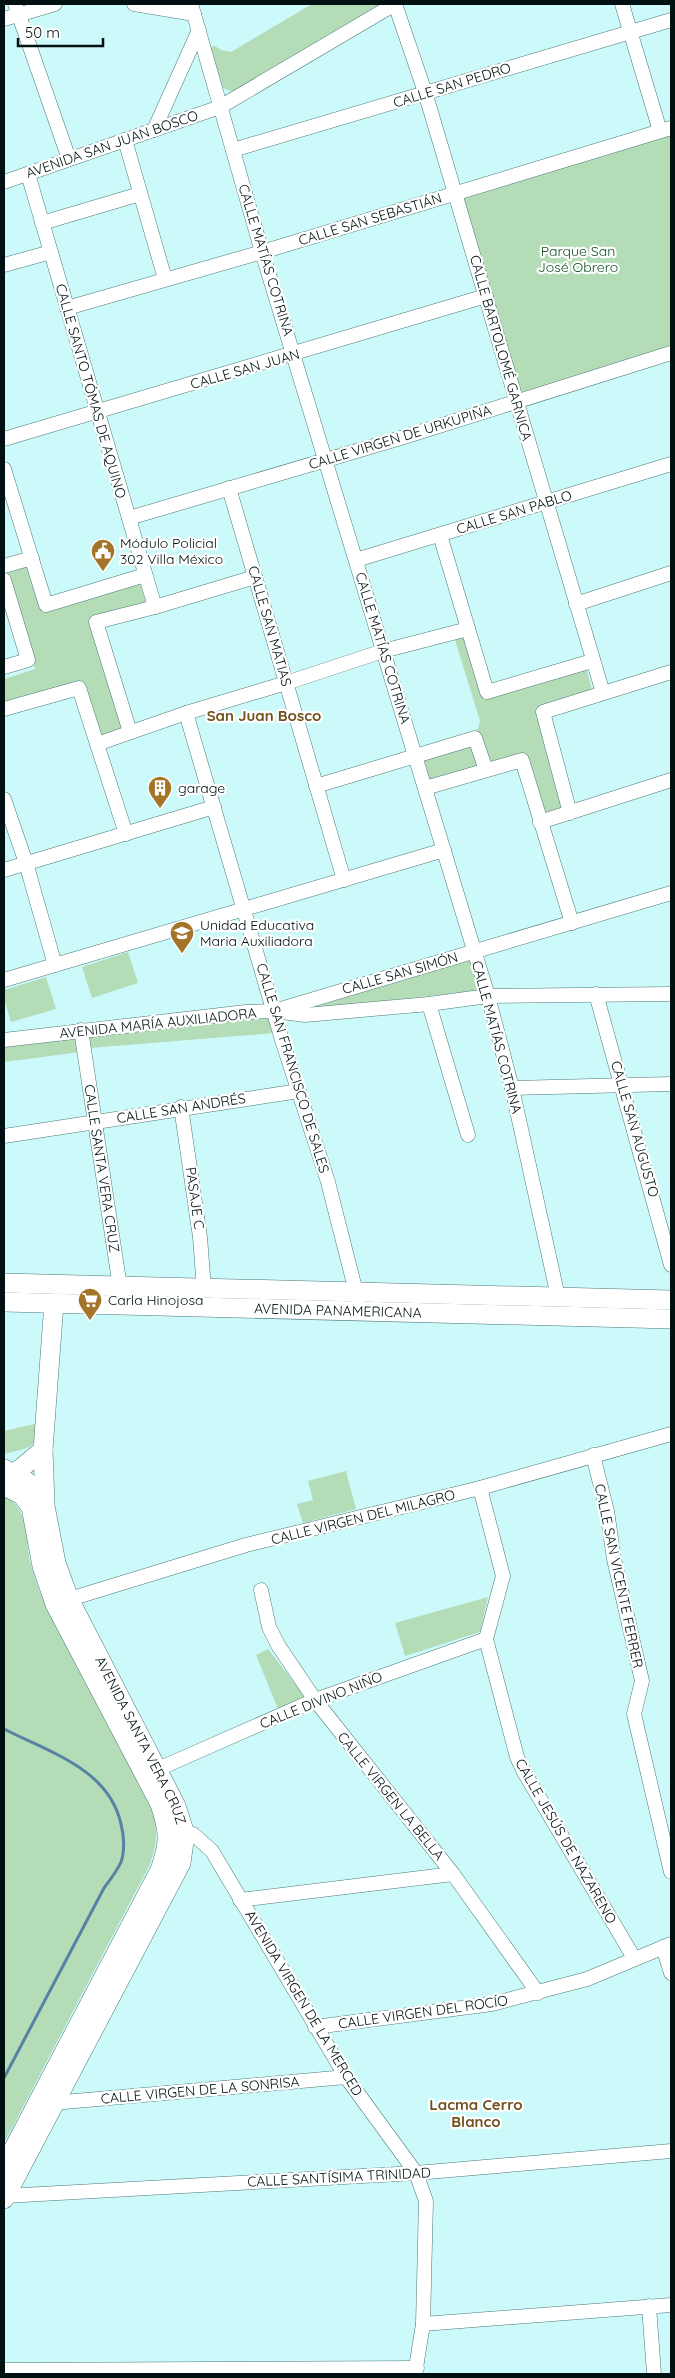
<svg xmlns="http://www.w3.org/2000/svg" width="675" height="2378" font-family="Quicksand,sans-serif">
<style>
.green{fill:#b3dcb7}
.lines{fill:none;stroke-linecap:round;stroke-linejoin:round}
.stream{stroke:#5683a4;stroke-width:3}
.minor-casing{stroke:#4d7879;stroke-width:15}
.major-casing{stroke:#4d7879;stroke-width:20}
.minor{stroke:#fff;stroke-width:14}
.major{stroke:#fff;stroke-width:19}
.labels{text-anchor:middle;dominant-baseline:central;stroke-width:4.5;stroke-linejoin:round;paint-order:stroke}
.street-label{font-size:14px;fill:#011010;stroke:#fff}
.park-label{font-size:14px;fill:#0f4d1f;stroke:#fff}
.poi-label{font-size:14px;fill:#011010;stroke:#fff;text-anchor:start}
.neighbourhood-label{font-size:15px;font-weight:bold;fill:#71501d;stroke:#fff}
</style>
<rect width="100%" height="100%" fill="#ccfafa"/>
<g class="green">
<path d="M312,4H385L234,92L223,88L210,47L215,46L221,50L231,52Z"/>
<path d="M671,135V348L526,392L521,391L463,198Z"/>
<path d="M28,566L43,612L140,583L146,603L94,619V637L122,730L102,740L83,684L4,704V679L35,669L8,573Z"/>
<path d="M461,638L464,639L482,692L585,669L587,671L592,691L542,708L563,807L545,815L526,758L491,764L473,732L478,729L480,721L455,640Z"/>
<path d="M469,742L480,766L427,783L418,760Z"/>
<path d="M128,952L138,983L92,998L82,967Z"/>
<path d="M469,958L479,988L475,991L318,1008L315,1007Z"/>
<path d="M46,977L56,1009L11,1022L4,998V990Z"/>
<path d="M269,1014L274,1033L90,1048L88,1038L92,1035Z"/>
<path d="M77,1037L80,1052L4,1062V1046Z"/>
<path d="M39,1423C36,1451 29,1447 4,1454V1431Z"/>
<path d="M346,1471L356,1509L303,1523L297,1504L313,1500L308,1481Z"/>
<path d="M4,1496C28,1508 26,1534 29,1557C32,1570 36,1582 41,1595L153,1810C158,1831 157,1846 149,1866L4,2143Z"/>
<path d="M488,1597L480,1632L405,1656L395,1623Z"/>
<path d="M268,1649L305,1697L278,1709L256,1655Z"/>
</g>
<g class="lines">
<path class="stream" d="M4,1729C49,1752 109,1769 121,1824C124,1835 125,1851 121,1862C117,1871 110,1880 104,1888L4,2078"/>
<defs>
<g id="minor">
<path d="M15,4L69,159"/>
<path d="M134,4L194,14"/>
<path d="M191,4L262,252L488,996L512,1088L558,1297"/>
<path d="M395,4L425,92L603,693"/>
<path d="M622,4L660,131"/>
<path d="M4,19L55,4"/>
<path d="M154,130L199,30"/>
<path d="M125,140L165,279"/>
<path d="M233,150L671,20"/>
<path d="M28,174L155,607"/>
<path d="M4,182L220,107L395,4"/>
<path d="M42,223L140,194"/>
<path d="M4,265L51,252"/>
<path d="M67,308L262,252L671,128"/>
<path d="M4,439L486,296"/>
<path d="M4,469L46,605L145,575"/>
<path d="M229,488L344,880"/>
<path d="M129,518L404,437L671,353"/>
<path d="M440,535L487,692L592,661"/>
<path d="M356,560L671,464"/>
<path d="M4,566L32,558"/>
<path d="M4,580L28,660L4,667"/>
<path d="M576,604L671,573"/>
<path d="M4,709L79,688L126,834"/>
<path d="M186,713L282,1040L328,1182L358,1300"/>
<path d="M130,732L96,622L155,607L255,577"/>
<path d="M97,744L186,713L286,683L383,651L468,629"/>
<path d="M316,786L475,738L486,770"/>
<path d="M425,788L522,760L572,923"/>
<path d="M4,799L26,863L55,965"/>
<path d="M570,813L543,712L671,672"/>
<path d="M540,822L671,780"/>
<path d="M4,870L214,807"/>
<path d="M4,980L444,850"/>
<path d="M596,994L671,1265"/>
<path d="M429,1004L468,1135"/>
<path d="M274,1011L671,893"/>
<path id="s1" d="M81,1030L121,1294"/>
<path d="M4,1040L246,1012L274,1011L305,1015L429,1004L488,996L671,994"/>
<path d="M512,1088L671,1084"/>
<path d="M181,1107L200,1237L204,1289"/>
<path d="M4,1136L299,1091"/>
<path d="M593,1455L607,1511L614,1559L642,1681L634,1714L671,1872"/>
<path d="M480,1488L503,1576L486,1639L517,1757L524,1772L634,1958"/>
<path d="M261,1590L269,1627L278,1645L315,1700L453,1874L538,1993"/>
<path d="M60,1602L246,1545L480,1488L671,1434"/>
<path d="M158,1769L315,1700L486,1639"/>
<path d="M177,1834H193L212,1851L346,2077L416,2173L426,2201L423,2324L415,2374"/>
<path d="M240,1900L453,1874"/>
<path d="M663,1947L671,1973"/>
<path d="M315,2027L492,2004L587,1979L671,1944"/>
<path d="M55,2101L64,2102L346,2077"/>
<path d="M5,2196L416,2173L671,2151"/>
<path d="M649,2306L654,2374"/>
<path d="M423,2324L671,2305"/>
<path d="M4,2370L417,2368"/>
</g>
<g id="major">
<path d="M4,1283L671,1300"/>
<path id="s2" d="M4,1302L671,1319"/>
<path id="s3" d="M4,1469L26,1481L36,1490L45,1506L56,1563L69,1599L176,1806L185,1834L181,1863L4,2199"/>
<path d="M4,1478L20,1469L43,1450"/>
<path d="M4,1486L22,1495L31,1507L42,1566L55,1604L160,1804C169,1831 170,1842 160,1870L4,2167"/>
<path d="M45,1504L43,1450L54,1303"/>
</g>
</defs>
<use href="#minor" class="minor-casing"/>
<use href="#major" class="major-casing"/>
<use href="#minor" class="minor"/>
<use href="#major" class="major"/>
</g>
<defs>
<symbol id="civic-pin" viewBox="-11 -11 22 30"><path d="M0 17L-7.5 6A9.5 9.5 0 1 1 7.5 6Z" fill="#a47529" stroke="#fff"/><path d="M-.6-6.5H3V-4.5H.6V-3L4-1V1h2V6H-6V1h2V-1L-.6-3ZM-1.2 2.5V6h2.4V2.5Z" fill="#fff"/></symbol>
<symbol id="building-pin" viewBox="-11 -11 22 30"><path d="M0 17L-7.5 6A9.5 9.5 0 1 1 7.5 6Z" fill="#a47529" stroke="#fff"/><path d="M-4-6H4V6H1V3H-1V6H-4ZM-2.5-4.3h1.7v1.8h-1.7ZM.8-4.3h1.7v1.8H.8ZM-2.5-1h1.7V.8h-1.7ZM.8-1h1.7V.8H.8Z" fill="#fff"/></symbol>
<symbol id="school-pin" viewBox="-11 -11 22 30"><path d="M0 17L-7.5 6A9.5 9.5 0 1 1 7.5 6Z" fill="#a47529" stroke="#fff"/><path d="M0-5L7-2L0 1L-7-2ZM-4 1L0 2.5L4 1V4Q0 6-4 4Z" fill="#fff"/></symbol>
<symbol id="supermarket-pin" viewBox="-11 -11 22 30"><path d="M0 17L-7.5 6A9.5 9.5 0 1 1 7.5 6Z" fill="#a47529" stroke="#fff"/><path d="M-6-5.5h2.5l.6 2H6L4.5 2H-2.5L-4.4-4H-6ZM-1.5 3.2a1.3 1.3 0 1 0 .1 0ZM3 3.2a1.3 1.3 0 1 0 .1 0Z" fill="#fff"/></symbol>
</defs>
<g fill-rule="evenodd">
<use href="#civic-pin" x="89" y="537" width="28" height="38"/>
<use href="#building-pin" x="146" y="774" width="28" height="38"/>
<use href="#school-pin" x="168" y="919" width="28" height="38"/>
<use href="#supermarket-pin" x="76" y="1286" width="28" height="38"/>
</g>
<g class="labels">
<g class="street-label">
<text transform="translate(452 85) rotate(-17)">CALLE SAN PEDRO</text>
<text transform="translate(112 144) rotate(-19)">AVENIDA SAN JUAN BOSCO</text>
<text transform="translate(370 219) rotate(-17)">CALLE SAN SEBASTIÁN</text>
<text transform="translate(266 260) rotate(73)">CALLE MATÍAS COTRINA</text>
<text transform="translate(501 348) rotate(74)">CALLE BARTOLOMÉ GARNICA</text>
<text transform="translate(245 369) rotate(-16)">CALLE SAN JUAN</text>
<text transform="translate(91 391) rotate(74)">CALLE SANTO TÓMAS DE AQUINO</text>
<text transform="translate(400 437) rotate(-17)">CALLE VIRGEN DE URKUPIÑA</text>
<text transform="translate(514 512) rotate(-17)">CALLE SAN PABLO</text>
<text transform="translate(270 626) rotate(74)">CALLE SAN MATIAS</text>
<text transform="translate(383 648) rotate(73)">CALLE MATÍAS COTRINA</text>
<text transform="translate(400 973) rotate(-16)">CALLE SAN SIMÓN</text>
<text transform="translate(158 1023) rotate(-6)">AVENIDA MARÍA AUXILIADORA</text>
<text transform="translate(497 1037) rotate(75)">CALLE MATÍAS COTRINA</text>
<text transform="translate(293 1068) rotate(73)">CALLE SAN FRANCISCO DE SALES</text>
<text transform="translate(181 1108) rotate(-9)">CALLE SAN ANDRÉS</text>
<text transform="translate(635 1129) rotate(74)">CALLE SAN AUGUSTO</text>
<text stroke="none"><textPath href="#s1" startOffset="140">CALLE SANTA VERA CRUZ</textPath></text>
<text transform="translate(195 1198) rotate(82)">PASAJE C</text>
<text stroke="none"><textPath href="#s2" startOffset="334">AVENIDA PANAMERICANA</textPath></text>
<text transform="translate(363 1517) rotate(-14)">CALLE VIRGEN DEL MILAGRO</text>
<text transform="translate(619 1576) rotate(78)">CALLE SAN VICENTE FERRER</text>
<text transform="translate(321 1700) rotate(-22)">CALLE DIVINO NIÑO</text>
<text stroke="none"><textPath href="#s3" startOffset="312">AVENIDA SANTA VERA CRUZ</textPath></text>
<text transform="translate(391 1796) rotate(51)">CALLE VIRGEN LA BELLA</text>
<text transform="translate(566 1841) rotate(60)">CALLE JESÚS DE NAZARENO</text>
<text transform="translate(304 2003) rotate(59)">AVENIDA VIRGEN DE LA MERCED</text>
<text transform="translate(423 2012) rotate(-8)">CALLE VIRGEN DEL ROCÍO</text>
<text transform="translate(200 2090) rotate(-5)">CALLE VIRGEN DE LA SONRISA</text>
<text transform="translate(339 2177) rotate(-3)">CALLE SANTÍSIMA TRINIDAD</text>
</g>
<g class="park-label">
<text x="578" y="251">Parque San<tspan x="578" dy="16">José Obrero</tspan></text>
</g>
<g class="poi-label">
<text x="120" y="543">Módulo Policial<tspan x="120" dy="16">302 Villa México</tspan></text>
<text x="178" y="788">garage</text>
<text x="200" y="925">Unidad Educativa<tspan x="200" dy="16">Maria Auxiliadora</tspan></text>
<text x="108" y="1300">Carla Hinojosa</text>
</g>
<g class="neighbourhood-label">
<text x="264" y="715">San Juan Bosco</text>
<text x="476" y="2104">Lacma Cerro<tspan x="476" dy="17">Blanco</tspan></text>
</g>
</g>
<rect width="675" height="2378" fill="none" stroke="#011010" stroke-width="10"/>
<path d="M18 38v8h85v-8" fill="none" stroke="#011010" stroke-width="2.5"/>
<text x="25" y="38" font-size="15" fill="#011010" stroke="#ffffff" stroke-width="4" paint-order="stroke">50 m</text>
</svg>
